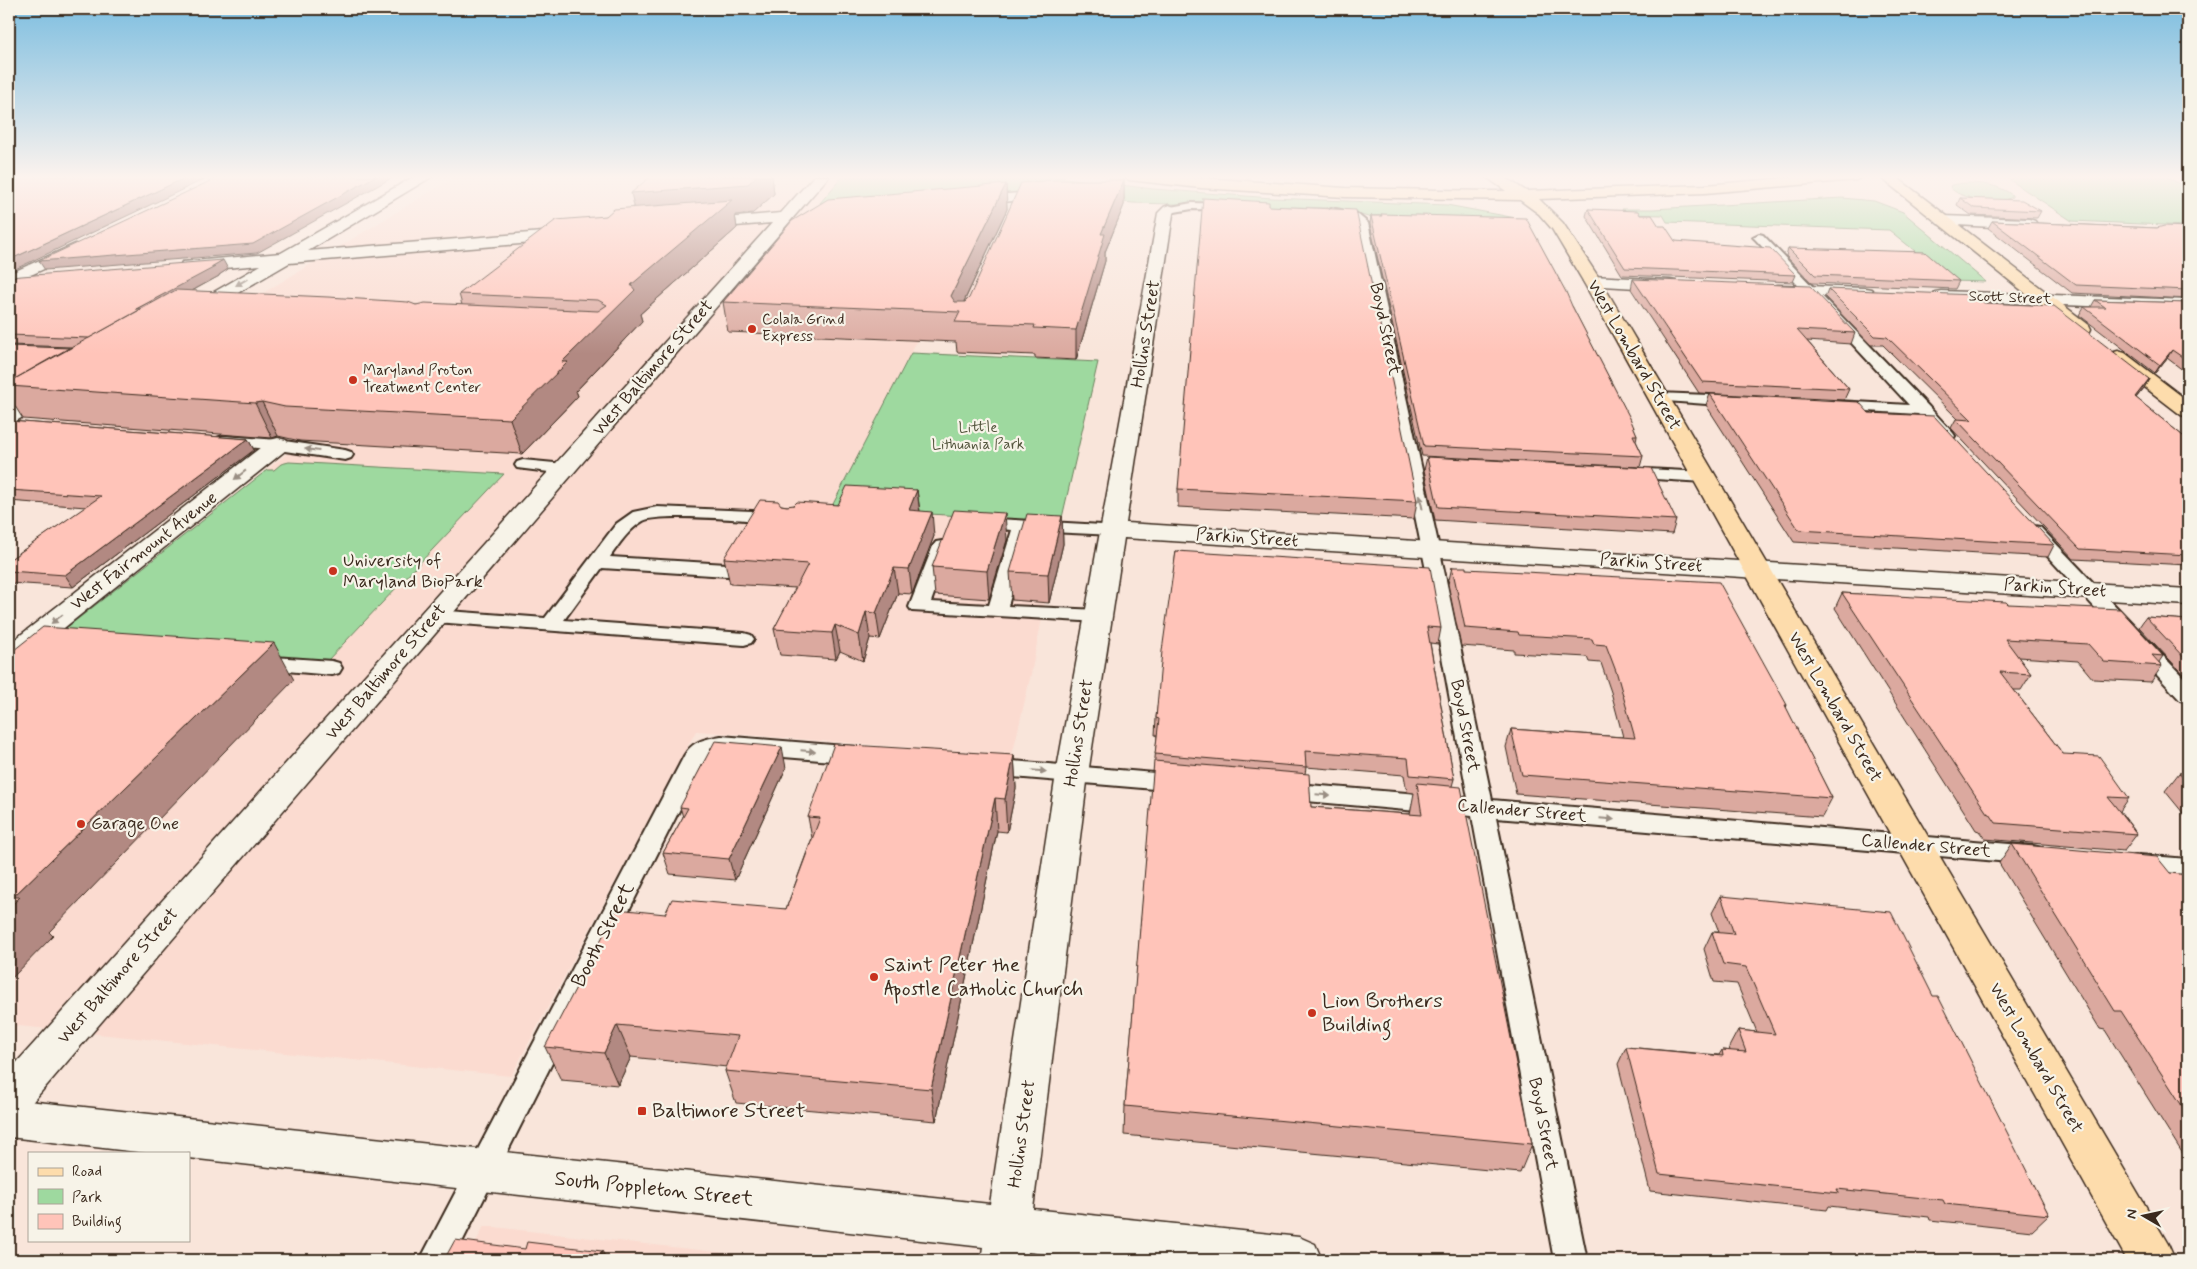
<svg xmlns="http://www.w3.org/2000/svg" width="2197" height="1269" font-family="Mynerve,sans-serif">
<style>
.built{fill:#fbdbd0}
.green{fill:#9ed99f;stroke:#6c825e}
.lines{fill:none;stroke-linecap:round;stroke-linejoin:round}
.lane-casing{stroke:#3b2a1e;stroke-width:4}
.street-casing{stroke:#3b2a1e;stroke-width:3}
.secondary-casing{stroke:#3b2a1e;stroke-width:3}
.primary-casing{stroke:#3b2a1e;stroke-width:3}
.lane{fill:#f7f3e8;fill-rule:evenodd}
.street{fill:#f7f3e8;fill-rule:evenodd}
.secondary{fill:#f7f3e8;fill-rule:evenodd}
.primary{fill:#fddcac;fill-rule:evenodd}
.wall{fill:#dba99f;stroke:#3b2a1e;fill-rule:evenodd}
.shaded-wall{fill:#b28982;stroke:#3b2a1e}
.building{fill:#ffc4b9;stroke:#3b2a1e}
.oneway{fill:#998e83}
.poi-dot{fill:#c8321e;stroke:#f7f3e8;stroke-width:2}
.labels{text-anchor:middle;dominant-baseline:central;stroke-width:4.5;stroke-linejoin:round;paint-order:stroke}
.far-street-label{font-size:15px;fill:#3b2a1e;stroke:#f7f3e8}
.far-poi-label{font-size:15px;fill:#3b2a1e;stroke:#f7f3e8;text-anchor:start}
.far-park-label{font-size:15px;fill:#54563e;stroke:#f7f3e8}
.street-label{font-size:18px;fill:#3b2a1e;stroke:#f7f3e8}
.poi-label{font-size:18px;fill:#3b2a1e;stroke:#f7f3e8;text-anchor:start}
.near-street-label{font-size:21px;fill:#3b2a1e;stroke:#f7f3e8}
.near-poi-label{font-size:21px;fill:#3b2a1e;stroke:#f7f3e8;text-anchor:start}
</style>
<rect width="100%" height="100%" fill="#f9e5da"/>
<filter id="ink" filterUnits="userSpaceOnUse"><feTurbulence type="fractalNoise" baseFrequency=".02" numOctaves="2"/><feDisplacementMap in="SourceGraphic" scale="10" xChannelSelector="R" yChannelSelector="G"/><feConvolveMatrix kernelMatrix="1 2 1 2 8 2 1 2 1" color-interpolation-filters="sRGB"/></filter>
<g filter="url(#ink)">
<g class="built">
<path d="M456,176H1049L967,198L972,275H981L954,332L922,331L832,507L1061,522L1031,674L1012,756L696,731L511,1076L9,1025V673L293,449L24,434L237,309Z"/>
<path d="M484,1226L789,1260H467Z"/>
</g>
<g class="green">
<path d="M843,176H1049L1153,189L1272,198L1447,205L1516,218L1519,222L1376,219L1334,208L1133,203L1038,193L842,208L820,203Z"/>
<path d="M2032,176H2166L2188,189V226L2072,221L2010,180L2011,178Z"/>
<path d="M1964,183C1980,183 1998,184 2012,195V197C1999,205 1958,199 1950,187L1951,185Z"/>
<path d="M1842,198L1874,201L1903,212L1986,282L1952,281L1889,230L1667,222L1663,215L1625,214L1622,209H1653Z"/>
<path d="M911,353L1098,362L1061,522L831,508Z"/>
<path d="M289,462L504,474L327,661L51,640L267,470H274L281,464Z"/>
</g>
<g class="lines">
<defs>
<g id="lane">
<path d="M1192,203L1230,204L1235,207L1230,210L1192,209L1169,213L1163,210L1165,208Z"/>
<path d="M1331,208L1356,213L1368,223L1445,575L1492,800L2033,846L2042,848L2045,855L2042,862L2033,864L1496,818L1587,1260H1554L1472,816L1284,799L1276,797L1272,791L1276,785L1284,783L1468,798L1427,575L1356,223L1345,216L1327,213L1325,211Z"/>
<path d="M1759,234L1763,235L1929,407L1953,433L1955,436L1953,439H1941L1918,414L1832,409L1829,406L1832,403L1837,401L1909,405L1755,239L1753,237Z"/>
<path d="M1658,393L1733,396L1738,398L1741,401L1738,404L1733,406L1653,400L1651,397L1653,394Z"/>
<path d="M223,436L278,440L345,450L351,452L353,455L351,458L345,460L278,450L217,444L215,441L217,438Z"/>
<path d="M523,460L565,464L571,465L573,469L571,473L565,474L517,468L515,465L517,462Z"/>
<path d="M1628,468L1704,472L1710,473L1712,477L1710,481L1704,482L1622,477L1620,473L1622,469Z"/>
<path d="M657,507L777,512L783,513L786,517L783,521L777,522C753,521 660,512 643,521C628,530 620,543 610,557L727,564L734,566L736,570L734,574L727,576L602,568L564,620L744,633L751,635L754,639L751,643L744,645L435,622L428,620L425,616L428,612L435,610L545,618L616,524L633,512Z"/>
<path d="M979,518L1120,526L1123,530L1120,534L1114,535L1029,531L1008,606L1099,610L1106,612L1109,616L1106,620L1099,622L912,611L909,607L933,546L936,542L942,541L948,542L951,546L931,602L989,605L1012,530L973,527L970,523L973,519Z"/>
<path d="M2034,526L2040,527L2188,682V702L2180,700L2028,535L2025,531L2028,527Z"/>
<path d="M259,656L332,661L339,663L342,668L339,673L332,675L252,668L249,663L252,658Z"/>
<path d="M721,736L857,747L865,749L868,755L865,761L857,763L721,752L713,753L704,761L453,1260H420L684,756C692,741 705,739 721,736Z"/>
<path d="M988,759L1178,775L1186,777L1190,783L1186,789L1178,791L988,775L980,773L977,767L980,761Z"/>
<path d="M2139,855L2188,859V877L2139,873L2130,871L2127,864L2130,857Z"/>
</g>
<g id="street">
<path d="M1020,193L1025,194L1027,197L1025,200L970,205L965,204L963,201L965,198L970,197Z"/>
<path d="M1169,205L1174,207L1177,210L1173,214L1126,523L2188,589V605L1124,538L1088,774L1033,1209L1299,1237L1315,1244L1322,1260H1099L1028,1252L1027,1260H981L983,1247L189,1158V1153H146L9,1137V1099L990,1204L1056,774L1158,213L1164,207Z"/>
<path d="M1943,216L2029,219L2035,221L2037,224L2035,227L2029,229L1938,224L1935,221L1938,218Z"/>
<path d="M75,244L81,246L83,249L81,252L9,285V274Z"/>
<path d="M1592,276L1670,280L1676,281L1679,285L1676,289L1670,290L1586,285L1583,281L1586,277Z"/>
<path d="M1778,285L1865,288L1871,289L1874,293L1871,297L1865,298L1772,294L1769,290L1772,286Z"/>
<path d="M1941,291L2188,300V310L1935,300L1932,296L1935,292Z"/>
<path d="M278,438L286,440L289,445L286,450L19,664L9,667V644L270,440Z"/>
</g>
<g id="secondary">
<path d="M415,176H433L308,251L568,230L574,232L576,235L574,238L568,240L289,263L198,316L192,317L186,316L183,312L186,308L261,265L188,271L182,270L180,266L182,262L281,253Z"/>
<path d="M814,176H829L23,1113L9,1119V1071L772,223L698,229L692,227L690,224L692,221L781,213Z"/>
<path d="M51,387L58,389L61,393L58,397L16,421L9,423V408L44,389Z"/>
</g>
<g id="primary">
<path d="M1122,176H1175L1345,188L1489,191H1506L1485,176H1503L1526,191L1705,185L1808,176H1863L1856,180L1705,193L1539,199L1563,223L1601,281L2168,1244L2175,1260H2127L1583,281L1552,229L1539,214L1520,200L1345,197L1201,188L1129,180Z"/>
<path d="M1879,176H1895L2089,325L2091,329L2089,333L2082,335L2075,333Z"/>
<path d="M2118,351L2125,353L2188,401V417L2181,415L2111,361L2108,357L2111,353Z"/>
</g>
</defs>
<use href="#lane" class="lane-casing"/>
<use href="#street" class="street-casing"/>
<use href="#secondary" class="secondary-casing"/>
<use href="#primary" class="primary-casing"/>
<use href="#lane" class="lane"/>
<use href="#street" class="street"/>
<use href="#secondary" class="secondary"/>
<use href="#primary" class="primary"/>
</g>
<g class="wall">
<path d="M651,176H772L774,194L753,213L735,215L737,228L640,314L642,321L576,391L578,396L522,454L300,441L278,436L272,438L23,419L13,403L9,406V346L69,348L72,347L9,345V277L228,269L219,275V276L192,291L416,305H462L459,294L606,216L634,207Z"/>
<path d="M1124,180V205L1105,252V261L1076,360L1035,358V355L957,352L956,342L728,332L723,302L1006,184L1007,209L964,302Z"/>
<path d="M1960,198L2041,211L2037,218L1971,215L1957,205Z"/>
<path d="M1269,206L1417,501L1414,519L1178,507V489Z"/>
<path d="M1588,209L1640,215L1659,226L1675,241L1796,275L1793,282L1622,275L1586,216Z"/>
<path d="M1381,214L1572,306L1637,435L1636,441L1643,456L1640,467L1422,456L1370,224L1371,216H1381Z"/>
<path d="M1992,221L2157,228L2188,227V299L2072,293L1988,228Z"/>
<path d="M1788,248L1959,281L1955,289L1812,283L1786,256Z"/>
<path d="M1633,279L1855,333L1851,344L1807,341L1849,389L1844,400L1699,393L1631,289Z"/>
<path d="M1828,289L1984,303L2149,379L2144,388L2136,398L2188,440V565L2074,559L1951,428L1956,419H1958L1883,345H1871L1825,297Z"/>
<path d="M2095,300L2188,303V374L2167,358L2155,373L2079,315L2084,307H2091Z"/>
<path d="M1710,394L2054,545L2048,557L1794,542L1706,405Z"/>
<path d="M9,421L248,439L254,450L73,587L9,583V560L86,507L9,501Z"/>
<path d="M1427,457L1676,520L1672,534L1435,520L1424,470Z"/>
<path d="M917,490L920,511L934,536L912,594L898,593L880,639L870,638L863,661L840,651L836,659L780,655L774,629L796,588L730,584L724,558L781,505L787,506L838,505Z"/>
<path d="M1062,516L1063,544L1049,603L1012,600L1010,572Z"/>
<path d="M1007,540L989,599L935,595L932,567Z"/>
<path d="M1176,551L1441,628L1438,644L1430,643L1454,779L1452,786L1532,1144L1520,1173L1124,1135L1125,1106L1157,735H1155L1156,718ZM1306,767L1404,775L1407,792L1414,793L1410,814L1311,807L1305,774Z"/>
<path d="M1452,567L1466,569L1787,705L1786,708L1832,798L1822,817L1516,794L1506,747L1511,729L1623,737L1611,692L1601,663L1589,662L1587,657L1514,653V650L1461,646L1448,584Z"/>
<path d="M1842,593L2008,604L2163,656L2159,662L2162,666L2151,682L2093,679L2078,661L2018,657L2031,674L2021,690H2014L2063,754L2129,798L2120,811L2137,834L2124,851L1985,839L1979,831L1976,830L1835,608Z"/>
<path d="M2146,617L2188,620V674H2183L2139,627Z"/>
<path d="M1014,755L1016,788L1007,832L997,831L936,1121L736,1103L725,1071L727,1067L631,1057L618,1085L561,1080L545,1047L665,914L786,909L812,838L808,817Z"/>
<path d="M786,768L735,880L670,874L663,853L683,817L680,807Z"/>
<path d="M2179,773H2188V819L2165,791Z"/>
<path d="M2012,844L2170,873L2188,875V1162L2105,1030L2100,1029L1999,863Z"/>
<path d="M1721,896L1933,996L2049,1215L2032,1231L1930,1220L1929,1217L1829,1206L1827,1210L1650,1191L1618,1064L1626,1047L1719,1055L1722,1050L1730,1051L1729,1047L1738,1030L1757,1032L1737,984L1714,982L1704,949L1712,932H1719L1712,913Z"/>
</g>
<g class="shaded-wall">
<path d="M9,176H20L9,181Z"/>
<path d="M189,176H211L9,272V260Z"/>
<path d="M376,176H395L257,253L45,270L39,261Z"/>
<path d="M757,176H772L774,194L753,213L735,215L737,228L640,314L642,321L576,391L578,396L522,454L510,419L631,285L638,223L631,193Z"/>
<path d="M1124,180V205L1105,252V261L1076,360V330L1101,234Z"/>
<path d="M1006,184L1007,209L959,312L951,296Z"/>
<path d="M223,260L228,269L219,275V276L155,311L136,309Z"/>
<path d="M2172,350L2167,358L2155,373L2160,365Z"/>
<path d="M2149,379L2144,388L2129,406L2135,397Z"/>
<path d="M9,396L13,403L9,406Z"/>
<path d="M262,402L278,436L272,438L255,403Z"/>
<path d="M248,439L254,450L73,587L65,575Z"/>
<path d="M917,490L920,514L909,510Z"/>
<path d="M932,512L934,536L912,594L909,569Z"/>
<path d="M1005,513L1007,540L989,599L987,571Z"/>
<path d="M1062,516L1063,544L1049,603L1048,574Z"/>
<path d="M894,568L898,593L880,639L876,613Z"/>
<path d="M866,612L870,638L863,661L859,635Z"/>
<path d="M835,625L840,651L836,659L832,633Z"/>
<path d="M274,643L294,680L49,932L53,936L9,981V908L13,897Z"/>
<path d="M782,747L786,768L735,880L729,859Z"/>
<path d="M1014,755L1016,788L1007,832L1005,799Z"/>
<path d="M995,798L997,831L936,1121L931,1089Z"/>
<path d="M617,1025L631,1057L618,1085L604,1053Z"/>
<path d="M602,1251L607,1260L599,1259Z"/>
</g>
<g class="building">
<path d="M28,176H189L9,260V184Z"/>
<path d="M221,176H376L253,244L39,261Z"/>
<path d="M651,176H757L748,184L631,193Z"/>
<path d="M1054,180H1124L1101,234H1105L1076,330L1034,328L1035,325L955,322L960,312L723,302L792,221L828,199L1006,184L951,296L955,302H965L969,298L1021,183Z"/>
<path d="M1203,198L1269,202V206L1356,210L1417,501L1178,489Z"/>
<path d="M1960,198L2022,200L2041,211L1974,208Z"/>
<path d="M732,200L631,285L635,290L562,362H568L510,419L285,407L262,402L255,403L9,386V382L176,290L328,297L408,302L416,305L425,303L598,311L607,305L598,300L459,294L556,220L606,216L614,209Z"/>
<path d="M1588,209L1638,211L1640,215H1652L1659,226H1665L1675,241L1770,248L1796,275L1625,268Z"/>
<path d="M1381,214L1526,218L1566,292L1572,306L1630,418L1637,435H1633L1643,456L1424,446L1371,216H1382Z"/>
<path d="M1992,221L2157,228L2164,226L2188,227V290L2076,285Z"/>
<path d="M1788,248L1925,252L1959,281L1815,275Z"/>
<path d="M223,260L211,267H215L136,309H141L89,338L9,335V277Z"/>
<path d="M1633,279L1810,286L1855,333L1797,330L1849,389L1702,382Z"/>
<path d="M1828,289L1975,295L1984,303L2054,306L2149,379L2135,397L2188,440V555L2080,549L1956,419L1972,420L1887,337L1875,336Z"/>
<path d="M2095,300L2188,303V361L2172,350L2160,365L2084,307H2105Z"/>
<path d="M9,346L69,348L9,382Z"/>
<path d="M1710,394L1859,402L1869,413L1934,416L2054,545L1799,530Z"/>
<path d="M9,421L248,439L65,575L9,571V560L101,496L9,490Z"/>
<path d="M1427,457L1651,468L1676,520L1438,507Z"/>
<path d="M847,486L917,490L909,510L932,512L909,569L894,568L876,613L866,612L859,635L835,625L832,633L774,629L808,564L724,558L760,500L778,501L781,505L787,506L794,505L797,502L838,505Z"/>
<path d="M954,510L1005,513L987,571L932,567Z"/>
<path d="M1027,514L1062,516L1048,574L1010,572Z"/>
<path d="M1176,551L1430,567L1441,628L1427,627L1454,779L1410,775L1408,758L1305,751L1306,767L1155,754L1159,719L1156,718L1162,651Z"/>
<path d="M1452,567H1466V569L1719,582L1787,705H1785L1832,798L1522,775L1511,729L1635,738L1617,674L1606,645L1594,644L1592,639L1519,635L1518,632L1465,628Z"/>
<path d="M1842,593L2006,602L2008,604L2120,609L2163,656L2152,655L2162,666L2104,662L2088,644L2005,639L2031,674L2000,672L2063,754L2099,756L2129,798L2108,797L2137,834L1996,823L1990,814L1987,813Z"/>
<path d="M2146,617L2188,620V662Z"/>
<path d="M43,627L274,643L13,897H20L9,908V654Z"/>
<path d="M715,741L782,747L729,859L663,853L688,808L680,807Z"/>
<path d="M834,744L1014,755L1005,799L995,798L931,1089L725,1071L738,1036L617,1025L604,1053L545,1047L617,909L665,914L672,899L786,909L820,818L808,817Z"/>
<path d="M1154,761L1309,774L1311,807L1422,815L1417,783L1461,787L1532,1144L1125,1106Z"/>
<path d="M2179,773H2188V784Z"/>
<path d="M2012,844L2157,857L2170,873L2188,875V1115L2121,1011H2115Z"/>
<path d="M1721,896L1891,912L1933,996H1938L2049,1215L1945,1204L1943,1200L1837,1189L1839,1193L1659,1174L1626,1047L1723,1056L1722,1050L1746,1052L1738,1030L1775,1034L1746,967L1723,964L1712,932L1734,934Z"/>
<path d="M455,1240L525,1249L527,1242L602,1251L599,1259L611,1260H444Z"/>
</g>
<defs><path id="oneway-solid" d="M-6-.8H1V-3.2L6.5 0L1 3.2V.8H-6Z" transform="scale(1.25)"/></defs>
<g class="oneway">
<use href="#oneway-solid" transform="translate(242 282) rotate(150)"/>
<use href="#oneway-solid" transform="translate(312 450) rotate(-172)"/>
<use href="#oneway-solid" transform="translate(240 475) rotate(142)"/>
<use href="#oneway-solid" transform="translate(1421 502) rotate(-102)"/>
<use href="#oneway-solid" transform="translate(57 619) rotate(142)"/>
<use href="#oneway-solid" transform="translate(808 751) rotate(5)"/>
<use href="#oneway-solid" transform="translate(1039 771) rotate(5)"/>
<use href="#oneway-solid" transform="translate(1323 795) rotate(5)"/>
<use href="#oneway-solid" transform="translate(1607 819) rotate(5)"/>
</g>
</g>
<linearGradient id="sky" x2="0" y2="1"><stop stop-color="#7dbee0"/><stop offset="0.5" stop-color="#fcf3ee"/><stop offset="1" stop-color="#fcf3ee" stop-opacity="0"/></linearGradient>
<rect width="2197" height="354" fill="url(#sky)"/>
<g class="poi-dot">
<circle cx="752" cy="329" r="5"/>
<circle cx="353" cy="380" r="5"/>
<circle cx="333" cy="571" r="5"/>
<circle cx="81" cy="824" r="5"/>
<circle cx="874" cy="977" r="5"/>
<circle cx="1312" cy="1013" r="5"/>
<rect x="637" y="1106" width="10" height="10" rx="2.5"/>
</g>
<g class="labels">
<g class="far-street-label">
<text transform="translate(2010 298) rotate(2)">Scott Street</text>
</g>
<g class="far-poi-label">
<text x="762" y="320">Colala Grind<tspan x="762" dy="17">Express</tspan></text>
<text x="363" y="371">Maryland Proton<tspan x="363" dy="17">Treatment Center</tspan></text>
</g>
<g class="far-park-label">
<text x="978" y="428">Little<tspan x="978" dy="17">Lithuania Park</tspan></text>
</g>
<g class="street-label">
<text transform="translate(1385 329) rotate(78)">Boyd Street</text>
<text transform="translate(1146 334) rotate(-81)">Hollins Street</text>
<text transform="translate(1634 355) rotate(60)">West Lombard Street</text>
<text transform="translate(653 368) rotate(-49)">West Baltimore Street</text>
<text transform="translate(1247 538) rotate(4)">Parkin Street</text>
<text transform="translate(144 551) rotate(-38)">West Fairmount Avenue</text>
<text transform="translate(1651 563) rotate(4)">Parkin Street</text>
<text transform="translate(2055 588) rotate(4)">Parkin Street</text>
<text transform="translate(386 672) rotate(-49)">West Baltimore Street</text>
<text transform="translate(1835 707) rotate(60)">West Lombard Street</text>
<text transform="translate(1465 726) rotate(79)">Boyd Street</text>
<text transform="translate(1079 733) rotate(-81)">Hollins Street</text>
<text transform="translate(1522 811) rotate(5)">Callender Street</text>
<text transform="translate(1926 846) rotate(5)">Callender Street</text>
<text transform="translate(118 976) rotate(-49)">West Baltimore Street</text>
<text transform="translate(2036 1058) rotate(60)">West Lombard Street</text>
<text transform="translate(1543 1124) rotate(79)">Boyd Street</text>
<text transform="translate(1022 1134) rotate(-82)">Hollins Street</text>
</g>
<g class="poi-label">
<text x="343" y="561">University of<tspan x="343" dy="21">Maryland BioPark</tspan></text>
<text x="91" y="824">Garage One</text>
</g>
<g class="near-street-label">
<text transform="translate(603 935) rotate(-63)">Booth Street</text>
<text transform="translate(654 1189) rotate(6)">South Poppleton Street</text>
</g>
<g class="near-poi-label">
<text x="884" y="965">Saint Peter the<tspan x="884" dy="24">Apostle Catholic Church</tspan></text>
<text x="1322" y="1001">Lion Brothers<tspan x="1322" dy="24">Building</tspan></text>
<text x="652" y="1111">Baltimore Street</text>
</g>
</g>
<rect width="2197" height="1269" fill="none" stroke="#f7f3e8" stroke-width="30"/>
<rect x="15" y="15" width="2167" height="1239" fill="none" stroke="#3b2a1e" stroke-width="2" filter="url(#ink)"/>
<rect x="28" y="1152" width="162" height="90" fill="#f7f3e8" stroke="#aca397"/>
<rect x="38" y="1168" width="25" height="8" fill="#fddcac" stroke="#aca397"/>
<text x="72" y="1176" font-size="15" fill="#3b2a1e">Road</text>
<rect x="38" y="1189" width="25" height="15" fill="#9ed99f" stroke="#aca397"/>
<text x="72" y="1202" font-size="15" fill="#3b2a1e">Park</text>
<rect x="38" y="1214" width="25" height="15" fill="#ffc4b9" stroke="#aca397"/>
<text x="72" y="1226" font-size="15" fill="#3b2a1e">Building</text>
<g transform="translate(2144 1216) rotate(279)" stroke="#f7f3e8" stroke-width="4" paint-order="stroke">
<path d="M0-4L9 19L0 12L-9 19Z" fill="#3b2a1e"/>
<text y="-8" font-size="14" font-weight="bold" text-anchor="middle" fill="#3b2a1e">N</text>
</g>
</svg>
